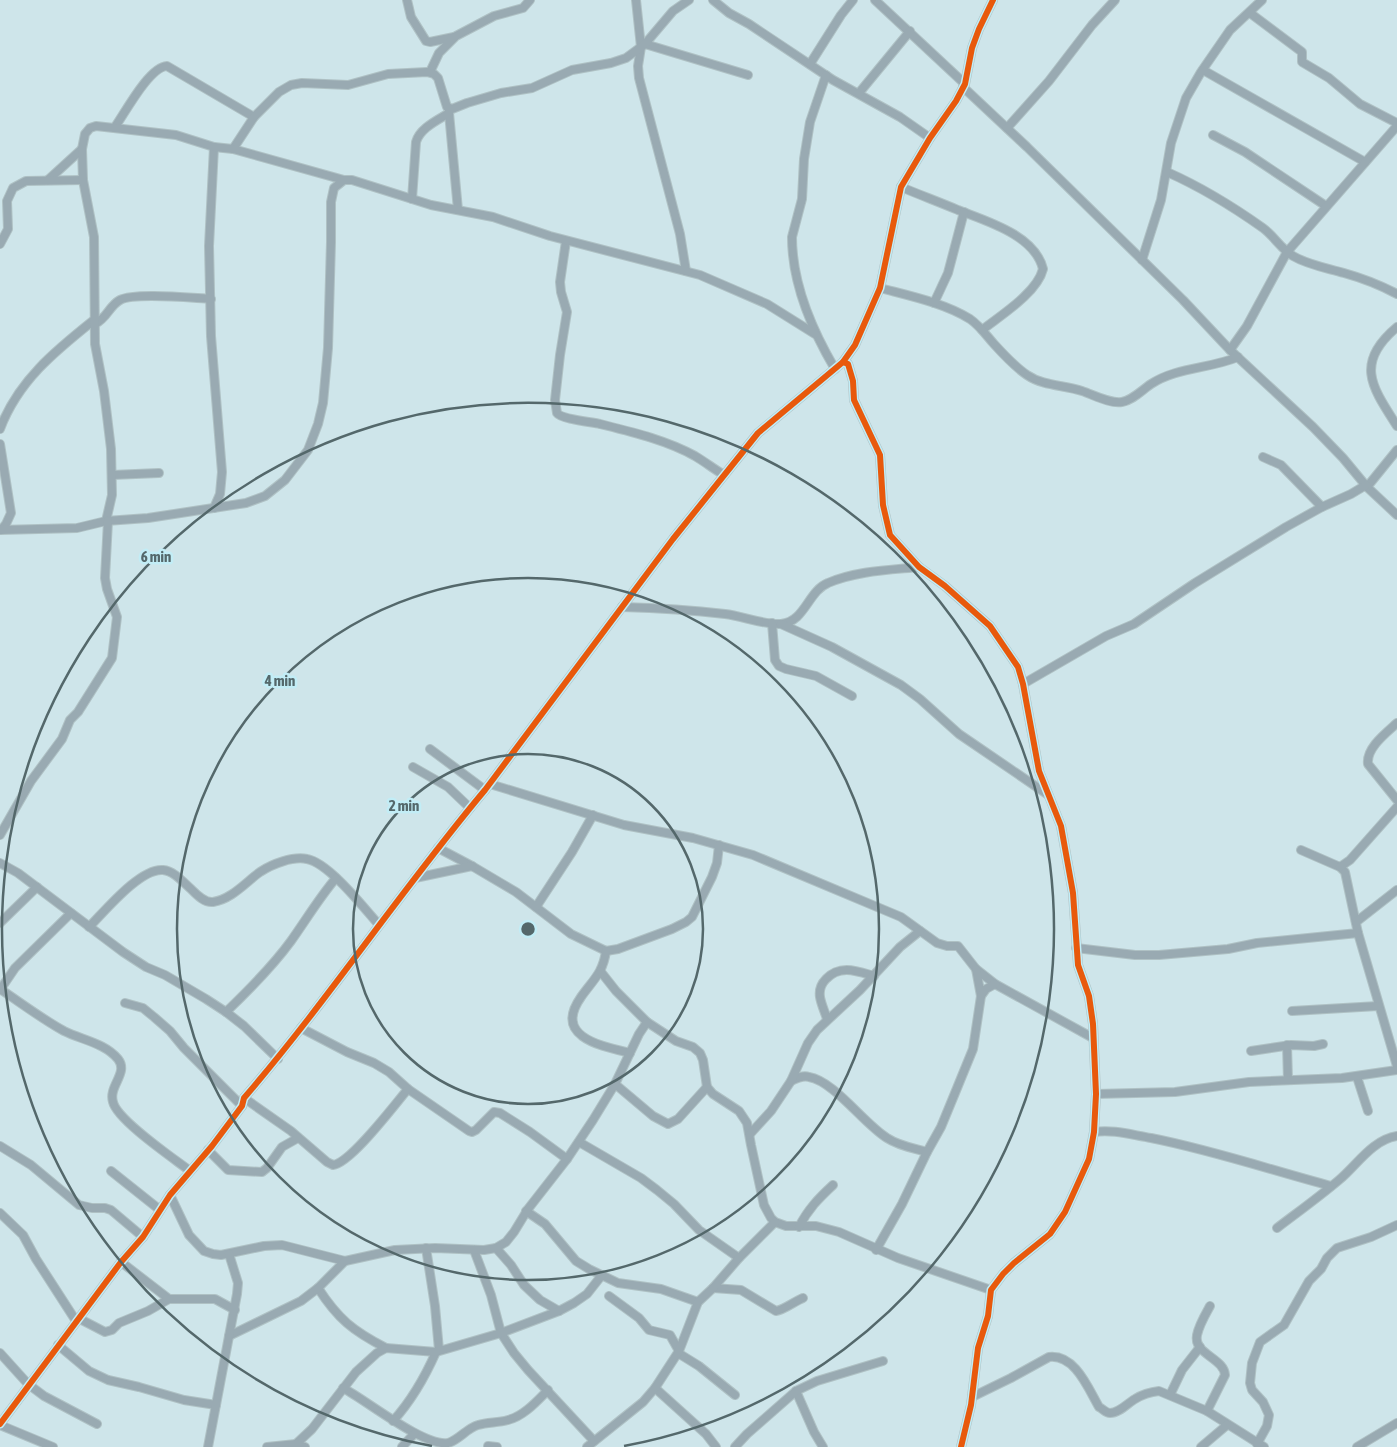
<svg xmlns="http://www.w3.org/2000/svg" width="1397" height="1447" font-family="'Asap Condensed',sans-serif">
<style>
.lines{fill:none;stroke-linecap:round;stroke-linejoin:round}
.minor-casing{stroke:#afc1c4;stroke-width:10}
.minor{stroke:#99aab2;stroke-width:8}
.cycleway-casing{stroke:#c2edf6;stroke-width:9}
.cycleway{stroke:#e8590c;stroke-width:6}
.ring{fill:none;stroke:#54686b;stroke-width:2.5}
.centre{fill:#54686b;stroke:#c2edf6;stroke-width:2.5}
.ring-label{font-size:15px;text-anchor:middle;font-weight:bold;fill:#54686b;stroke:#c2edf6;stroke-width:5;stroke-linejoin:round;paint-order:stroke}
</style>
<rect width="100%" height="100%" fill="#cee5ea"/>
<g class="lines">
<defs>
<g id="minor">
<path d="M407,0L411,17L426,41L430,42L454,37"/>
<path d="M636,0L641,47L638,66L639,78L680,234L686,271"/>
<path d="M713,0L729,13L749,24L833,80L900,117L930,138"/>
<path d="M875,0L965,84"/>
<path d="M1250,13L1302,52V62L1329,78L1360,104L1397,123"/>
<path d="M645,44L748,75"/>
<path d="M810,64L841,15L853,0"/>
<path d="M1203,70L1365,162"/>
<path d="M430,72L439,53L456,36L494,16L523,8L530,0"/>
<path d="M826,75L810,122L804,159L802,199L792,237C792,284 812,330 835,369"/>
<path d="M963,87L1027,147L1183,300L1230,350L1313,427L1343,458L1367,487L1397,515"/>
<path d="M859,93L910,31"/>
<path d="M449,113L458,210"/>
<path d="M115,127C125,113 149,67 167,66L254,117"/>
<path d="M1007,128L1049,81L1092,25L1115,0"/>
<path d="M1213,135L1245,152L1326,206"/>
<path d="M214,147L209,246L211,336L222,472L220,494L214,508"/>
<path d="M233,149L254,117L279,92L291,85L302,83L348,85L388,74L427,72L434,74L438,78L447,107L452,109L467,103L501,93L532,88L572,70L611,63L626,58L645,44L673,11L689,0"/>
<path d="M1167,172C1201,187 1232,206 1263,228C1274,236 1281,249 1293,256C1308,265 1327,268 1344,273C1362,278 1380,285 1397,294"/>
<path d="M48,180L82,149"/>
<path d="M901,187C920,195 939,202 958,210C986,221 1035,235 1043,269C1037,293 1001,315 982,330"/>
<path d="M412,199L416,142C420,128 438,120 449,113V109"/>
<path d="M566,241L560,282L561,292L567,312L560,355L555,400L557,413C561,419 591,422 600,424C632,432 666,440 695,456C705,462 714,469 724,475"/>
<path d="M0,244L8,229L7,201L13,188L26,181L83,180"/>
<path d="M1142,260L1161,200L1171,143L1186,98L1201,72L1230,30L1262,0"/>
<path d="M880,288C910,296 944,303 970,319C980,326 986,335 994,344C1004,355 1015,367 1027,375C1043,386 1064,385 1082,391C1094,395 1110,404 1122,402C1133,400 1142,390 1151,384C1177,367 1209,369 1238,357"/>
<path d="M934,303L948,273L964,212"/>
<path d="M95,324C108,317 109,306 120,300C135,292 191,298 211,299"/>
<path d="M1397,327C1354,363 1372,387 1397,426"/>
<path d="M1230,350L1247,326L1287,252L1397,126"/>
<path d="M843,362L848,364L853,381L854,400L880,455L883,505L890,535L919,567L945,586L990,626L1018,667L1023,684L1039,771L1061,826L1073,893L1078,965L1089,996L1093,1024L1096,1094L1094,1132L1089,1159L1065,1212L1050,1234L1014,1263L1003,1274L991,1290L988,1316L978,1348L971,1405L961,1447"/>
<path d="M0,429C18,381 55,351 94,320"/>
<path d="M0,444L11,513L6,524L1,530"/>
<path d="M1263,457L1281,465L1322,507"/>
<path d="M112,475L159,473"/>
<path d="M1367,487L1397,450"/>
<path d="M106,521L112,495L111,449L104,391L95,344L94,237L83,180L82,149L85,134L90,128L96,126L176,135L214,147L233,149L344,180"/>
<path d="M0,530L77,528L106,521L148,518L246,503L265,496L285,480L308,450L318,424L323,403L328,348L331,242V202L334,188L344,180H352L431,205L493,217L550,236L700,275L767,304L815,334"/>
<path d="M622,607C656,608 690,610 725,614C742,616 764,625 781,624C805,622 808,591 828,583C856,571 889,570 919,567"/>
<path d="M772,623L775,660L779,666L786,669L816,676L852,696"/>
<path d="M781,624L832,647L901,685L920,699L959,734L1047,794"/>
<path d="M1023,684L1106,636L1134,624L1195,583L1286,527L1322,507L1351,494L1366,485"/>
<path d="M1397,723C1386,733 1366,748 1368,764L1397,800"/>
<path d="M430,749L485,790"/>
<path d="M413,767L448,787L470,808"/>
<path d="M490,784L624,825L693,838L753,855L901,917L937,943L947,946H958L976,969L995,984L1093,1038"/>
<path d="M0,835L31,781L62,739L70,720L78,712L112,658L117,617L107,589L105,578L108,521"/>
<path d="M438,848L472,866L516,892L571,934L606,951L618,949L672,929L686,922L692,917L712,877L717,863L719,845"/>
<path d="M1301,850L1340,867L1345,872L1358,933L1397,1066"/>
<path d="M0,863L18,873L123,952L146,967L165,975L206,999L226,1012L244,1026L278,1059"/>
<path d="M1340,867L1350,860L1397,807"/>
<path d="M415,878L472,866"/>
<path d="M536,907L572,852L593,815"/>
<path d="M1356,922L1397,890"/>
<path d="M0,923L37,887"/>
<path d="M89,927C105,911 140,868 163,870C174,871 183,882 191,889C196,894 204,903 213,902C232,899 246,882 260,872C272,864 293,856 307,859C329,863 364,908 379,925"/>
<path d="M1076,948L1135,955H1159L1228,949L1257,943L1358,933"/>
<path d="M606,951C603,973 593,980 581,997C553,1037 601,1046 630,1053"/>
<path d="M976,969L981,996"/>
<path d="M601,972L616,991L647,1022L676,1041L693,1047L700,1053L703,1060L707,1087L713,1094L739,1111L747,1123L751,1145L764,1205L771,1218L775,1222L786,1226H816L839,1232L898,1258L991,1290"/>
<path d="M0,989C21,1003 42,1019 64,1031C82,1040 105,1043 118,1059C129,1073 108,1086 113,1102C117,1120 173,1158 190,1171"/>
<path d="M0,990L15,968L71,913"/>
<path d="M125,1003L143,1008L154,1017L170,1031L184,1048L242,1106"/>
<path d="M1292,1011L1378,1006"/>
<path d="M226,1012C249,990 272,967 291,941C306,920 319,898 336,878"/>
<path d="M827,1019C825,1012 821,1004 820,997C819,990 821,984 826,979C840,964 857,971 874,976"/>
<path d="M301,1028L347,1052L374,1063L389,1072L408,1089L469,1131L472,1132L476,1130L494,1112L500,1113L530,1132L567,1159"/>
<path d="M1287,1045L1288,1080"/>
<path d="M1251,1051L1291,1045L1314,1046L1323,1044"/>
<path d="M1357,1077L1368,1111"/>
<path d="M791,1081C797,1078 803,1075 809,1077C834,1081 864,1124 887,1138C899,1146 913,1148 927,1152"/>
<path d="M615,1084L653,1116L668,1124L678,1119L707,1087"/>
<path d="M1096,1094L1175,1092L1249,1082L1342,1078L1397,1070"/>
<path d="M244,1098L291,1131L327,1162L333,1165C351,1163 395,1104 408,1089"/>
<path d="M1094,1132C1113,1129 1132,1135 1151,1138C1212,1150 1271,1170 1331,1186"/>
<path d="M750,1134L771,1111L791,1081L808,1043L817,1030L860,990L900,947L920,931"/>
<path d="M579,1142L641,1178L657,1190L674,1204L699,1230L739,1258"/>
<path d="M0,1146L31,1165L79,1205L92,1208H105L111,1210L143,1237"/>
<path d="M208,1150L228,1170L262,1172L267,1168L282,1147L298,1138"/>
<path d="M111,1171L160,1210"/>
<path d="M170,1195L189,1235L204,1251L213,1254L221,1255L264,1246L282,1245L345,1261"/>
<path d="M526,1211L545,1224L576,1261L589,1269L618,1283L661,1289L698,1302"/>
<path d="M0,1213L23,1235L36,1259L76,1321"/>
<path d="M799,1227C808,1209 819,1198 833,1185"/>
<path d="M1277,1228C1298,1212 1319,1197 1339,1180C1357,1165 1372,1140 1397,1136"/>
<path d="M426,1248L435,1306L439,1350"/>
<path d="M496,1248L511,1265L524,1285L540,1300L559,1311"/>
<path d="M474,1250L491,1295L501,1333L514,1353L528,1370L594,1441"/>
<path d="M876,1250L902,1204L927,1152L941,1127L955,1093L973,1049L981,996L986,989L995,984"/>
<path d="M121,1262L169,1299"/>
<path d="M318,1288C338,1319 353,1331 386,1348"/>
<path d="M713,1288L741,1290L776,1311C784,1310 795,1301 803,1298"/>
<path d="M609,1296L639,1318L649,1330L670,1335L679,1351"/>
<path d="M78,1318L105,1332L112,1330L119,1323L148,1311L169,1299H215L235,1310"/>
<path d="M229,1336L301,1301L318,1288L345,1261L395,1250L435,1248L484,1250L496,1248L506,1242L514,1232L528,1209L567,1159L593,1120L615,1084L639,1034L647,1022"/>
<path d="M58,1345L89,1371L108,1380L139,1387L184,1400L216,1405"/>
<path d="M0,1353L28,1384L44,1396L97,1424"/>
<path d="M678,1353L699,1366L735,1395"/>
<path d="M343,1388C366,1400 424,1447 448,1443C459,1440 467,1428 478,1425C488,1422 498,1423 508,1420C524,1416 537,1401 548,1390"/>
<path d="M655,1388L706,1434L716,1447"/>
<path d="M796,1391L814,1432L823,1447"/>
<path d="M1170,1395L1182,1370L1200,1347"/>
<path d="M972,1397L1011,1378L1049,1357C1075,1354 1088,1388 1099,1407C1103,1409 1106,1413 1110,1413C1119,1413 1128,1403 1135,1399C1143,1394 1150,1392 1159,1391L1207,1411L1264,1447"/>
<path d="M1207,1411L1225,1375C1224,1358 1193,1354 1197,1335C1199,1325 1205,1315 1210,1306"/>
<path d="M393,1421C412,1400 425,1377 436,1352"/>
<path d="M0,1424L121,1262L143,1237L170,1195L212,1146L242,1106L244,1098C329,999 401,890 485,790L673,539L758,433L843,362L855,345L880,288L901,187L930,138L956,101L965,84L972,48L979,29L993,0"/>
<path d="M0,1425L53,1447"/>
<path d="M296,1444L312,1429L356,1372L377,1353L386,1348L436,1352L501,1333L559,1311L574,1303L587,1294L602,1275"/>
<path d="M1257,1444L1267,1426L1269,1415L1263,1402L1252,1390L1250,1383L1252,1363L1260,1342L1284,1325L1309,1281L1321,1269L1327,1258L1337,1248L1371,1237L1397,1225"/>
<path d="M488,1446L497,1447"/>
<path d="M208,1447L237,1294L238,1283L229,1254"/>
<path d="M267,1447L296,1444L305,1447"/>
<path d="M402,1447L414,1434"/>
<path d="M587,1447L643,1402L655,1388L679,1351L698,1302L713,1288L739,1258L775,1222"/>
<path d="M735,1447L747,1434L796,1391L817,1381L883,1361"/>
<path d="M1201,1447L1227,1425"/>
<path d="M1357,1447L1397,1423"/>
</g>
</defs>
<use href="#minor" class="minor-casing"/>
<use href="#minor" class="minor"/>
<defs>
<g id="cycleway">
<path d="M843,362L848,364L853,381L854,400L880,455L883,505L890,535L919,567L945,586L990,626L1018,667L1023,684L1039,771L1061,826L1073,893L1078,965L1089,996L1093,1024L1096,1094L1094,1132L1089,1159L1065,1212L1050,1234L1014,1263L1003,1274L991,1290L988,1316L978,1348L971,1405L961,1447"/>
<path d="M0,1424L121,1262L143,1237L170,1195L212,1146L242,1106L244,1098C329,999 401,890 485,790L673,539L758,433L843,362L855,345L880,288L901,187L930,138L956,101L965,84L972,48L979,29L993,0"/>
</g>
</defs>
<use href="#cycleway" class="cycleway-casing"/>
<use href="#cycleway" class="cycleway"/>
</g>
<g class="ring">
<circle cx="528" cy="929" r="175"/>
<circle cx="528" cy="929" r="351"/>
<path d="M432 1446A526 526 0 1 1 624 1446"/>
</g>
<circle cx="528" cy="929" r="8" class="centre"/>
<g class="ring-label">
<text x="156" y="562">6 min</text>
<text x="280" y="686">4 min</text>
<text x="404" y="811">2 min</text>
</g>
</svg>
